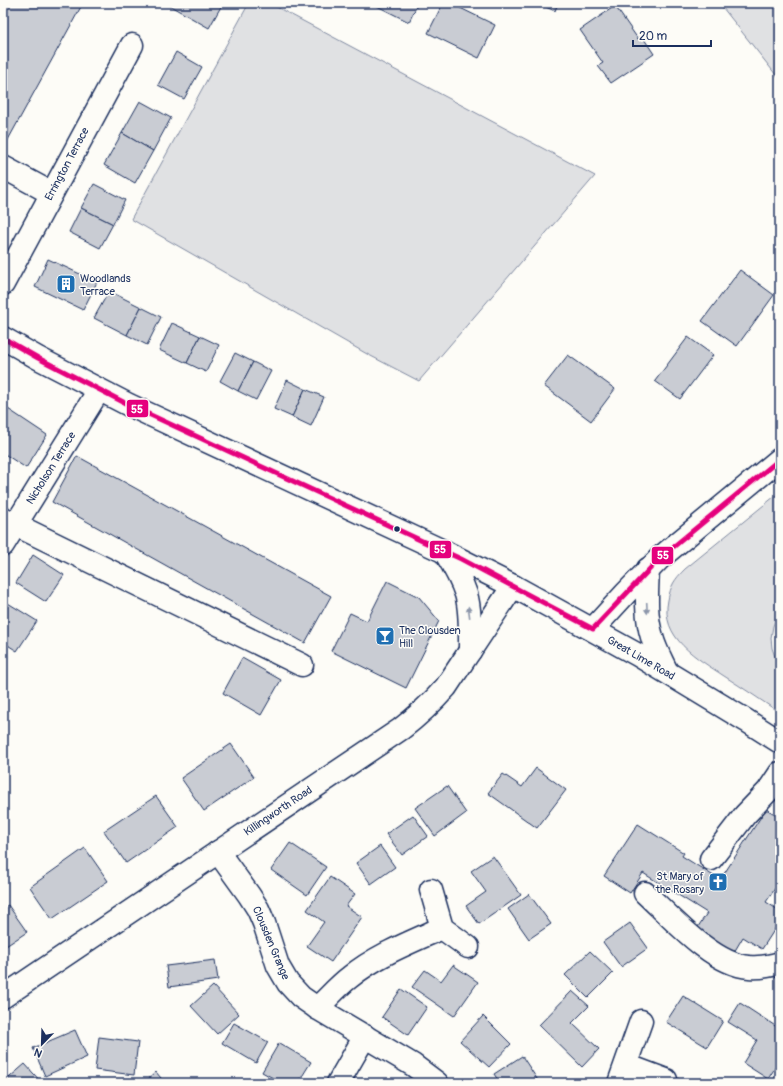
<svg xmlns="http://www.w3.org/2000/svg" width="783" height="1086" font-family="Pangolin,sans-serif">
<style>
.green{fill:#e0e1e3;stroke:#7e88a0}
.building{fill:#c9ccd3;stroke:#1b2f5e}
.lines{fill:none;stroke-linecap:round;stroke-linejoin:round}
.minor-casing{stroke:#1b2f5e;stroke-width:25}
.major-casing{stroke:#1b2f5e;stroke-width:25}
.minor{stroke:#fdfcf7;stroke-width:22}
.major{stroke:#fdfcf7;stroke-width:22}
.bus-1-casing{stroke:#fdfcf7;stroke-width:8}
.bus-1{stroke:#e5007d;stroke-width:5}
.oneway{fill:#8c96aa}
.bus-dot{fill:#1b2f5e;stroke:#fdfcf7;stroke-width:1.5}
.labels{text-anchor:middle;dominant-baseline:central;stroke-width:3;stroke-linejoin:round;paint-order:stroke}
.street-label{font-size:11px;fill:#1b2f5e;stroke:#fdfcf7}
.poi-label{font-size:11px;fill:#1b2f5e;stroke:#fdfcf7;text-anchor:start}
.line-badge{stroke:#fdfcf7;stroke-width:1.5}
.badge-label{font-size:11px;text-anchor:middle;font-weight:bold;fill:#fff}
</style>
<rect width="100%" height="100%" fill="#fdfcf7"/>
<filter id="ink" filterUnits="userSpaceOnUse"><feTurbulence type="fractalNoise" baseFrequency=".025" numOctaves="2"/><feDisplacementMap in="SourceGraphic" scale="8" xChannelSelector="R" yChannelSelector="G"/><feConvolveMatrix kernelMatrix="1 2 1 2 8 2 1 2 1" color-interpolation-filters="sRGB"/></filter>
<g filter="url(#ink)">
<g class="green">
<path d="M249,3H269L595,176L419,381L367,354L131,219Z"/>
<path d="M719,3H780V80Z"/>
<path d="M780,492V609L773,626L771,638L772,648L780,671V713C761,700 743,688 724,676C697,658 660,638 668,600C671,585 674,580 685,569Z"/>
</g>
<g class="building">
<path d="M8,3H83L3,149V13Z"/>
<path d="M165,3H223L209,28Z"/>
<path d="M371,3H418L409,22Z"/>
<path d="M443,3H450L495,25L479,58L428,33Z"/>
<path d="M536,3H558L555,11Z"/>
<path d="M615,6L638,39L642,36L654,54L611,83L598,66L603,63L580,30Z"/>
<path d="M176,52L202,67L184,99L158,85Z"/>
<path d="M140,101L171,118L153,151L122,133Z"/>
<path d="M122,133L153,151L135,183L104,165Z"/>
<path d="M94,184L125,200L113,224L81,208Z"/>
<path d="M81,208L113,224L100,248L69,232Z"/>
<path d="M48,259L97,282L83,310L35,287Z"/>
<path d="M740,270L774,295L737,346L702,321Z"/>
<path d="M109,291L141,307L127,335L94,318Z"/>
<path d="M141,307L161,317L147,345L127,335Z"/>
<path d="M172,323L200,336L187,363L159,350Z"/>
<path d="M200,336L219,345L206,372L187,363Z"/>
<path d="M688,337L713,355L680,399L655,381Z"/>
<path d="M235,353L253,362L238,391L220,381Z"/>
<path d="M568,355L615,389L591,421L544,386Z"/>
<path d="M253,362L271,371L256,400L238,391Z"/>
<path d="M287,380L305,389L292,417L274,409Z"/>
<path d="M305,389L324,397L311,426L292,417Z"/>
<path d="M5,407L47,435L26,468L3,453V410Z"/>
<path d="M77,456L331,596L305,643L52,502Z"/>
<path d="M33,555L64,575L46,602L16,583Z"/>
<path d="M387,581L419,597L439,621L406,688L331,651L350,613L367,621Z"/>
<path d="M3,600L37,621L17,651L3,642Z"/>
<path d="M3,653L8,656L3,663Z"/>
<path d="M242,658L281,680L261,715L223,693Z"/>
<path d="M231,744L254,777L204,811L181,778Z"/>
<path d="M536,768L566,790L537,828L488,793L503,774L522,787Z"/>
<path d="M447,786L466,813L435,836L415,808Z"/>
<path d="M156,796L178,827L126,863L104,831Z"/>
<path d="M766,809L780,817V881L766,902L780,911V921L762,949L743,937L733,954L696,930L707,913L643,873L630,893L604,876L638,824L684,853L682,856L720,880Z"/>
<path d="M413,815L428,836L402,855L386,834Z"/>
<path d="M290,843L326,867L307,895L271,870Z"/>
<path d="M380,846L395,867L371,884L356,863Z"/>
<path d="M85,848L108,881L52,919L30,887Z"/>
<path d="M493,856L521,895L479,924L466,906L486,892L471,871Z"/>
<path d="M330,877L355,894L346,906L362,917L331,962L307,946L324,922L307,910Z"/>
<path d="M529,894L551,924L529,939L508,909Z"/>
<path d="M8,905L27,932L3,948V908Z"/>
<path d="M630,923L648,948L621,967L603,942Z"/>
<path d="M590,951L613,973L588,998L565,975Z"/>
<path d="M215,960L218,980L169,987L166,966Z"/>
<path d="M453,965L478,982L454,1016L412,987L425,970L441,981Z"/>
<path d="M213,986L239,1014L217,1034L191,1006Z"/>
<path d="M401,989L427,1007L408,1035L382,1017Z"/>
<path d="M572,991L589,1006L572,1023L599,1049L582,1067L539,1025Z"/>
<path d="M683,996L723,1021L707,1047L666,1022Z"/>
<path d="M740,1003L780,1029V1060L768,1079L743,1063L757,1040L728,1022Z"/>
<path d="M483,1016L511,1044L489,1067L460,1041Z"/>
<path d="M234,1023L268,1042L256,1063L222,1043Z"/>
<path d="M75,1030L87,1057L45,1076L33,1048Z"/>
<path d="M99,1037L138,1042L134,1075L95,1070Z"/>
<path d="M279,1043L311,1062L298,1083H282L262,1072Z"/>
<path d="M522,1056L539,1082L537,1083H500L494,1074Z"/>
<path d="M25,1064L42,1083H3Z"/>
<path d="M156,1072L165,1083H144Z"/>
</g>
<g class="lines">
<defs>
<g id="minor">
<path d="M3,167L51,193"/>
<path d="M3,284L132,45"/>
<path d="M3,518L16,525L302,665"/>
<path d="M3,545L99,390"/>
<path d="M218,852L249,895L258,909L264,923L278,966L288,983L301,997L317,1008L413,1065L437,1083"/>
<path d="M711,859L745,815L768,791L780,773"/>
<path d="M431,890L442,928L468,947"/>
<path d="M645,893C671,917 713,965 749,967C760,968 770,966 780,963"/>
<path d="M317,1008C328,998 338,986 350,977C377,955 411,942 442,928"/>
<path d="M626,1065L666,1080"/>
<path d="M338,1083L365,1036"/>
<path d="M619,1083L641,1021"/>
</g>
<g id="major">
<path d="M3,338L38,358L129,405L445,552L513,586L638,655L747,721L780,742"/>
<path d="M445,552C453,565 461,579 466,594C471,611 470,633 470,651"/>
<path d="M648,569C647,592 645,615 652,637C655,649 662,661 667,672"/>
<path d="M593,629L626,593L661,557L780,459"/>
<path d="M3,997L401,729C418,716 432,703 446,687L513,586"/>
</g>
</defs>
<use href="#minor" class="minor-casing"/>
<use href="#major" class="major-casing"/>
<use href="#minor" class="minor"/>
<use href="#major" class="major"/>
<defs>
<path id="bus-1" d="M3,338L38,358L129,405L461,559L593,629L661,557L780,459"/>
</defs>
<use href="#bus-1" class="bus-1-casing"/>
<use href="#bus-1" class="bus-1"/>
</g>
<defs><path id="oneway-solid" d="M-6-.8H1V-3.2L6.5 0L1 3.2V.8H-6Z"/></defs>
<g class="oneway">
<use href="#oneway-solid" transform="translate(647 608) rotate(87)"/>
<use href="#oneway-solid" transform="translate(469 612) rotate(-97)"/>
</g>
</g>
<defs>
<symbol id="building-square" viewBox="-11 -11 22 22"><rect x="-9" y="-9" width="18" height="18" rx="4" fill="#1f6fb2" stroke="#fdfcf7"/><path d="M-4-6H4V6H1V3H-1V6H-4ZM-2.5-4.3h1.7v1.8h-1.7ZM.8-4.3h1.7v1.8H.8ZM-2.5-1h1.7V.8h-1.7ZM.8-1h1.7V.8H.8Z" fill="#fff"/></symbol>
<symbol id="bar-square" viewBox="-11 -11 22 22"><rect x="-9" y="-9" width="18" height="18" rx="4" fill="#1f6fb2" stroke="#fdfcf7"/><path d="M-6-5H6L.8 .8V4.5H3.5V6h-7V4.5H-.8V.8Z" fill="#fff"/></symbol>
<symbol id="church-square" viewBox="-11 -11 22 22"><rect x="-9" y="-9" width="18" height="18" rx="4" fill="#1f6fb2" stroke="#fdfcf7"/><path d="M-1.2-6h2.4v3.5h3.3v2.4h-3.3V6h-2.4V-.1h-3.3v-2.4h3.3Z" fill="#fff"/></symbol>
</defs>
<g fill-rule="evenodd">
<use href="#building-square" x="55" y="273" width="22" height="22"/>
<use href="#bar-square" x="374" y="625" width="22" height="22"/>
<use href="#church-square" x="707" y="871" width="22" height="22"/>
</g>
<circle class="bus-dot" cx="397" cy="529" r="3.5"/>
<g class="labels">
<g class="street-label">
<text transform="translate(67 164) rotate(-62)">Errington Terrace</text>
<text transform="translate(51 468) rotate(-58)">Nicholson Terrace</text>
<text transform="translate(641 658) rotate(30)">Great Lime Road</text>
<text transform="translate(278 811) rotate(-34)">Killingworth Road</text>
<text transform="translate(271 943) rotate(67)">Clousden Grange</text>
</g>
<g class="poi-label">
<text x="80" y="278">Woodlands<tspan x="80" dy="13">Terrace</tspan></text>
<text x="399" y="630">The Clousden<tspan x="399" dy="13">Hill</tspan></text>
<text x="704" y="876" text-anchor="end">St Mary of<tspan x="704" dy="13">the Rosary</tspan></text>
</g>
</g>
<g class="line-badge">
<rect x="126" y="399" width="23" height="19" rx="4" fill="#e5007d"/>
<rect x="429" y="540" width="23" height="19" rx="4" fill="#e5007d"/>
<rect x="651" y="546" width="23" height="19" rx="4" fill="#e5007d"/>
</g>
<g class="badge-label">
<text x="137" y="413">55</text>
<text x="440" y="553">55</text>
<text x="663" y="559">55</text>
</g>
<rect width="783" height="1086" fill="none" stroke="#fdfcf7" stroke-width="16"/>
<rect x="8" y="8" width="767" height="1070" fill="none" stroke="#1b2f5e" stroke-width="1.5" filter="url(#ink)"/>
<g transform="translate(42 1044) rotate(203)" stroke="#fdfcf7" stroke-width="3" paint-order="stroke">
<path d="M0-3L7 15L0 10L-7 15Z" fill="#1b2f5e"/>
<text y="-6" font-size="11" font-weight="bold" text-anchor="middle" fill="#1b2f5e">N</text>
</g>
<path d="M633 40v6h78v-6" fill="none" stroke="#1b2f5e" stroke-width="2"/>
<text x="639" y="40" font-size="12" fill="#1b2f5e" stroke="#fdfcf7" stroke-width="3" paint-order="stroke">20 m</text>
</svg>
